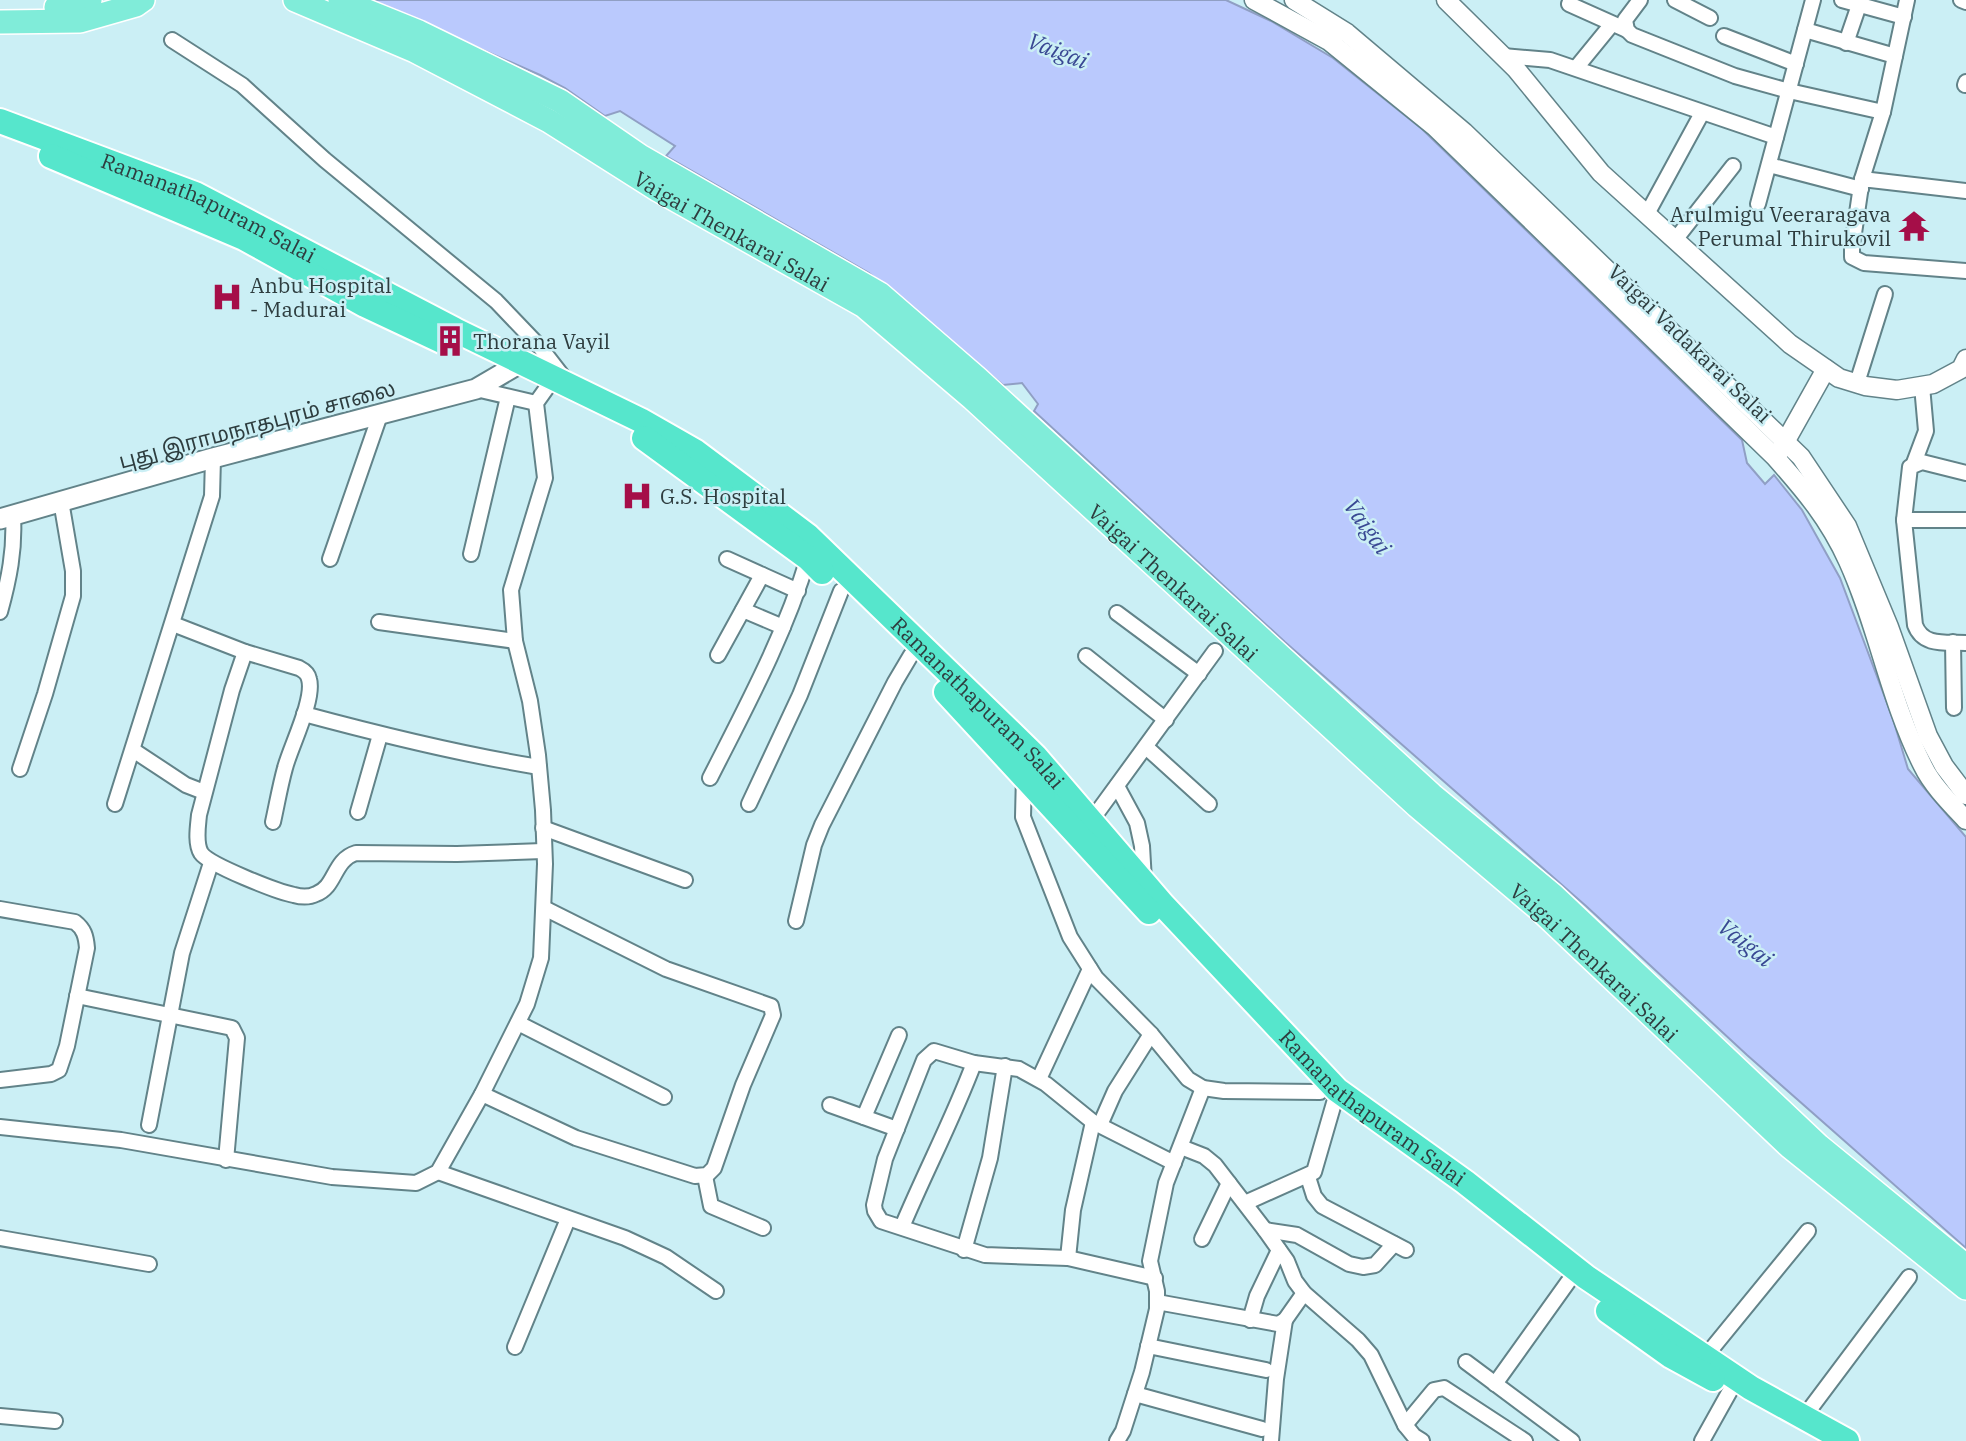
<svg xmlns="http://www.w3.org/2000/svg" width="1966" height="1441" font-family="'IBM Plex Serif','Noto Sans Tamil',serif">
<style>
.water{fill:#bac9fd;stroke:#909fc4;stroke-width:2}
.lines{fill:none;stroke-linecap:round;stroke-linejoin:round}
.minor-casing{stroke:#628389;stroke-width:18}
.tertiary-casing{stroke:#628389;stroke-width:21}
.secondary-casing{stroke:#628389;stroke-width:23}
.primary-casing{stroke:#fff;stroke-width:26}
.trunk-casing{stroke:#fff;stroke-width:28}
.minor{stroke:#fff;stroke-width:14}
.tertiary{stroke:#fff;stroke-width:18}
.secondary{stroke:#fff;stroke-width:19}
.primary{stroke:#80ecd9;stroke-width:23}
.trunk{stroke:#56e6cc;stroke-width:24}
.labels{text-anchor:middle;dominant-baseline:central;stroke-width:5;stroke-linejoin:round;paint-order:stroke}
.street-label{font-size:21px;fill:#2e3d3f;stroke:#cbeff5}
.poi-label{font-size:21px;fill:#2e3d3f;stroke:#cbeff5;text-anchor:start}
.water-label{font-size:23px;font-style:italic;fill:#394893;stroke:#cbeff5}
</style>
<rect width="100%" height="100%" fill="#cbeff5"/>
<path class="water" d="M369,0H1226L1271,21L1333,58L1422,129L1742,440L1747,463L1765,484L1774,475L1802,510L1840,578L1893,719L1908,769L1966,837V1248L1747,1055L1586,906L1285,642L1034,411L1038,404L1022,383L1003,385L869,273L666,156L675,146L620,111L605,116L565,88L540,75Z"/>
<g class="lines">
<defs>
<g id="minor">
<path d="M1640,0L1625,20L1627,30L1632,35L1735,76L1789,91L1883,112"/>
<path d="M1675,0L1710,18"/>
<path d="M1842,0L1904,17"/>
<path d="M1961,0L1966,2"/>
<path d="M1569,4L1627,30"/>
<path d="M1805,30L1895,56"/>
<path d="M1724,36L1796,64"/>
<path d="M172,40L242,85L325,160L496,301L540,347L564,378"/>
<path d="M1846,43L1859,5"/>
<path d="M1503,56L1550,60L1776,137"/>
<path d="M1576,68L1612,24"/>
<path d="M1965,85L1966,82"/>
<path d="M1769,165L1861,189"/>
<path d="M1862,179L1883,112L1907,0"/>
<path d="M1966,191L1862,179L1852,247V257L1864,263L1966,271"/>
<path d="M1758,204L1813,0"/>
<path d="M1647,214L1702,113"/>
<path d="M1675,240L1733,166"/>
<path d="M1857,383L1885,294"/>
<path d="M476,389L536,403"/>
<path d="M1914,463L1926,431L1922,386"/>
<path d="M1966,473L1922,462L1910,467L1904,520L1915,625C1923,647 1946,642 1966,643"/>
<path d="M1904,520H1966"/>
<path d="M471,554L508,397"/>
<path d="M330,559L380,415"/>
<path d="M727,559L798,591"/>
<path d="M743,610L783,627"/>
<path d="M0,612C9,579 15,550 13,516"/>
<path d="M1117,613L1199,674"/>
<path d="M379,622L515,641"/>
<path d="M173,624L245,652L299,668C303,670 308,673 309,679C315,699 290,748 285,768C280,786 277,804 273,822"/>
<path d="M1953,642L1954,708"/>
<path d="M245,652L232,690L199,815C198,826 195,843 201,853C209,865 278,892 294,895C301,897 310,897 316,894C336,887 333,860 356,853L457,854L543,851"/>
<path d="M718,655L762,575"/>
<path d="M1086,656L1166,720"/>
<path d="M304,714C382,735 459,754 539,767"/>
<path d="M1146,747L1209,804"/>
<path d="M133,750L186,785L204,792"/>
<path d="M20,769L45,694L73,596V571L61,501"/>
<path d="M1024,774L1023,817L1070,937L1096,978L1151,1034L1188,1079L1203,1088L1224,1091L1320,1092"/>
<path d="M710,778C746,707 785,635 808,558"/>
<path d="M1117,786L1137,823L1142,846L1144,881"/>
<path d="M115,804L212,496L213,458"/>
<path d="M749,804L800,695L841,591"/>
<path d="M358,812L380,735"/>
<path d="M1091,821L1215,651"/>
<path d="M543,828L685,880"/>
<path d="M0,909L75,922C84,929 86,936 87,948L67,1046L59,1070L51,1074L0,1080"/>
<path d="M796,921L814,845L822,825L895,682L911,655"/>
<path d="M77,996L232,1028L237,1038L226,1160"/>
<path d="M518,1023L664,1097"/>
<path d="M1039,1079L1090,969"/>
<path d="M482,1094L576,1138L695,1176L707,1175L714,1168L743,1085L773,1015L771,1006L666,969L544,908"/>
<path d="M830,1105L897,1129"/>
<path d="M864,1117L899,1035"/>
<path d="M149,1125L182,953L211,863"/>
<path d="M1100,1125L1115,1091L1151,1034"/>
<path d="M0,1127L121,1140L332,1177L416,1183L438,1172L482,1094L527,1004L541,958L545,864L543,810L538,755L530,701L515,641L511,590L545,478L536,403L546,389"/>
<path d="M1181,1147L1204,1156L1215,1165L1265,1230L1287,1261L1295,1281L1304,1293L1358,1340L1371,1355L1405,1425L1414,1436L1422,1441"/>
<path d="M438,1172L625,1238L666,1257L716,1291"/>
<path d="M705,1176L711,1206L763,1228"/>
<path d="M1308,1177L1314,1196L1322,1206L1406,1250"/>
<path d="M1245,1203L1314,1172L1334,1103"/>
<path d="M902,1227C925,1172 953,1119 974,1063"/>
<path d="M1265,1230L1297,1235L1349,1264L1363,1267L1375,1265L1394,1244"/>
<path d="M0,1238L149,1264"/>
<path d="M1202,1239L1229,1183"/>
<path d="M964,1250L990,1158L1005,1066"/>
<path d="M1068,1258L1073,1210L1093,1122"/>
<path d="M1155,1278L1068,1258L985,1255L881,1221L875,1211L874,1205L885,1159L924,1060L934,1051L974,1063L1019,1069L1046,1084L1093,1122L1174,1163"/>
<path d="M1157,1302L1278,1324L1285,1320L1304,1293"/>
<path d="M1250,1320L1257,1296L1279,1250"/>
<path d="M1148,1346L1266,1370"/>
<path d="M515,1347L568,1219"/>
<path d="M1705,1357L1808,1231"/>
<path d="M1466,1362L1572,1441"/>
<path d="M1495,1384L1568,1282"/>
<path d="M1135,1394L1262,1429"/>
<path d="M0,1416L55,1421"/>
<path d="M1804,1417L1909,1277"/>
<path d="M1405,1425L1434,1390L1444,1388L1525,1441"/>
<path d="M1117,1441L1123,1431L1142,1372L1157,1309V1291L1150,1261L1166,1183L1203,1088"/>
<path d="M1271,1441L1276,1379L1285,1320"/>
<path d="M1702,1441L1731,1389"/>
</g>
<g id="tertiary">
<path d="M1254,0L1329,41L1435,127L1775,457C1805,491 1829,519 1848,561C1878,627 1890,701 1923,766C1932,785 1951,804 1966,820"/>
<path d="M1294,0L1347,33L1464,132L1801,457L1847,526L1889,627L1928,736L1944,766L1966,795"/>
<path d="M1446,0L1516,69L1601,173L1790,344L1839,378L1865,386L1897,390L1933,384L1961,369L1966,359"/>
<path d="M1780,451L1826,369"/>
</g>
<path id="secondary" d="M0,519L213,458L476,389L522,362"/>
<g id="primary">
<path id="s1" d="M295,0L415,51L549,121L658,190L864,306L972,398L1417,806L1540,910L1789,1146L1966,1288"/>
<path d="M340,0L419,32L560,101L640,156L880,294L977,378L1432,795L1553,895L1819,1146L1966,1266"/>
<path d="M56,7L81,6L90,0"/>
<path d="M0,22L80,21L136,5L143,0"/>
</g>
<g id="trunk">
<path id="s2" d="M0,121L195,194L455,330L640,420L696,452L808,536L1035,756L1163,905L1337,1090L1465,1182L1586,1277L1751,1388L1847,1441"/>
<path d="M51,156L244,238L365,305L448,344"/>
<path d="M644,438L808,558L822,572"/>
<path d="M946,692L1149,912"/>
<path d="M1608,1311L1671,1356L1713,1379"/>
</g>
</defs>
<use href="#minor" class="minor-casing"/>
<use href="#tertiary" class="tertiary-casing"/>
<use href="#secondary" class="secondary-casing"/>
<use href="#primary" class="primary-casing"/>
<use href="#trunk" class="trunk-casing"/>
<use href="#minor" class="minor"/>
<use href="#tertiary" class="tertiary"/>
<use href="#secondary" class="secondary"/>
<use href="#primary" class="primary"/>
<use href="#trunk" class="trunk"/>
</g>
<defs>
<symbol id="temple-bare" viewBox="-9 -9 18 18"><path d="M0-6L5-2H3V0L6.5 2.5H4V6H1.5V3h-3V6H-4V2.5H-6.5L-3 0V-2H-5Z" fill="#a50e48" stroke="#cbeff5" stroke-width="2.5" paint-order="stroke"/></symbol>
<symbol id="hospital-bare" viewBox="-9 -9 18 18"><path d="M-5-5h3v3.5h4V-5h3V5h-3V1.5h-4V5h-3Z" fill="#a50e48" stroke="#cbeff5" stroke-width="2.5" paint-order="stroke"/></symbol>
<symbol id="building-bare" viewBox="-9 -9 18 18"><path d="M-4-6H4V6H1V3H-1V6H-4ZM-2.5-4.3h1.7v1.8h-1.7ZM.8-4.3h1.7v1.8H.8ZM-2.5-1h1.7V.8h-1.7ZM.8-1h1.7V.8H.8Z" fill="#a50e48" stroke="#cbeff5" stroke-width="2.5" paint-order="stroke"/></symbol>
</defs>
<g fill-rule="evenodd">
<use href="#temple-bare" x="1892" y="204" width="44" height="44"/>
<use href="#hospital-bare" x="205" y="275" width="44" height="44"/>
<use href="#building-bare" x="428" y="319" width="44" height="44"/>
<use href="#hospital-bare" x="615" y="474" width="44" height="44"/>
</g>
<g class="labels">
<g class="street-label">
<text stroke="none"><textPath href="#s2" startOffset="226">Ramanathapuram Salai</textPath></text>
<text stroke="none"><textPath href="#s1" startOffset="495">Vaigai Thenkarai Salai</textPath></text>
<text transform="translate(1690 343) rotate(44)">Vaigai Vadakarai Salai</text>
<text transform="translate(257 424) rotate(-15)">புது இராமநாதபுரம் சாலை</text>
<text stroke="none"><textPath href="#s1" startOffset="1062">Vaigai Thenkarai Salai</textPath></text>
<text stroke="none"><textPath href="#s2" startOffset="1150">Ramanathapuram Salai</textPath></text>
<text stroke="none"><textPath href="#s1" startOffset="1629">Vaigai Thenkarai Salai</textPath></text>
<text stroke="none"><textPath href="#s2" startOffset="1717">Ramanathapuram Salai</textPath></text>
</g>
<g class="poi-label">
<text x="1891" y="214" text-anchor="end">Arulmigu Veeraragava<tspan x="1891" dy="24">Perumal Thirukovil</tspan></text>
<text x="250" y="285">Anbu Hospital<tspan x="250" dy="24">- Madurai</tspan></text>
<text x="473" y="341">Thorana Vayil</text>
<text x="660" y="496">G.S. Hospital</text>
</g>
<g class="water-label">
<text transform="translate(1058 50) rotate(21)">Vaigai</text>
<text transform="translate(1368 526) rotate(54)">Vaigai</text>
<text transform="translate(1746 942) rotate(38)">Vaigai</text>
</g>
</g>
</svg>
